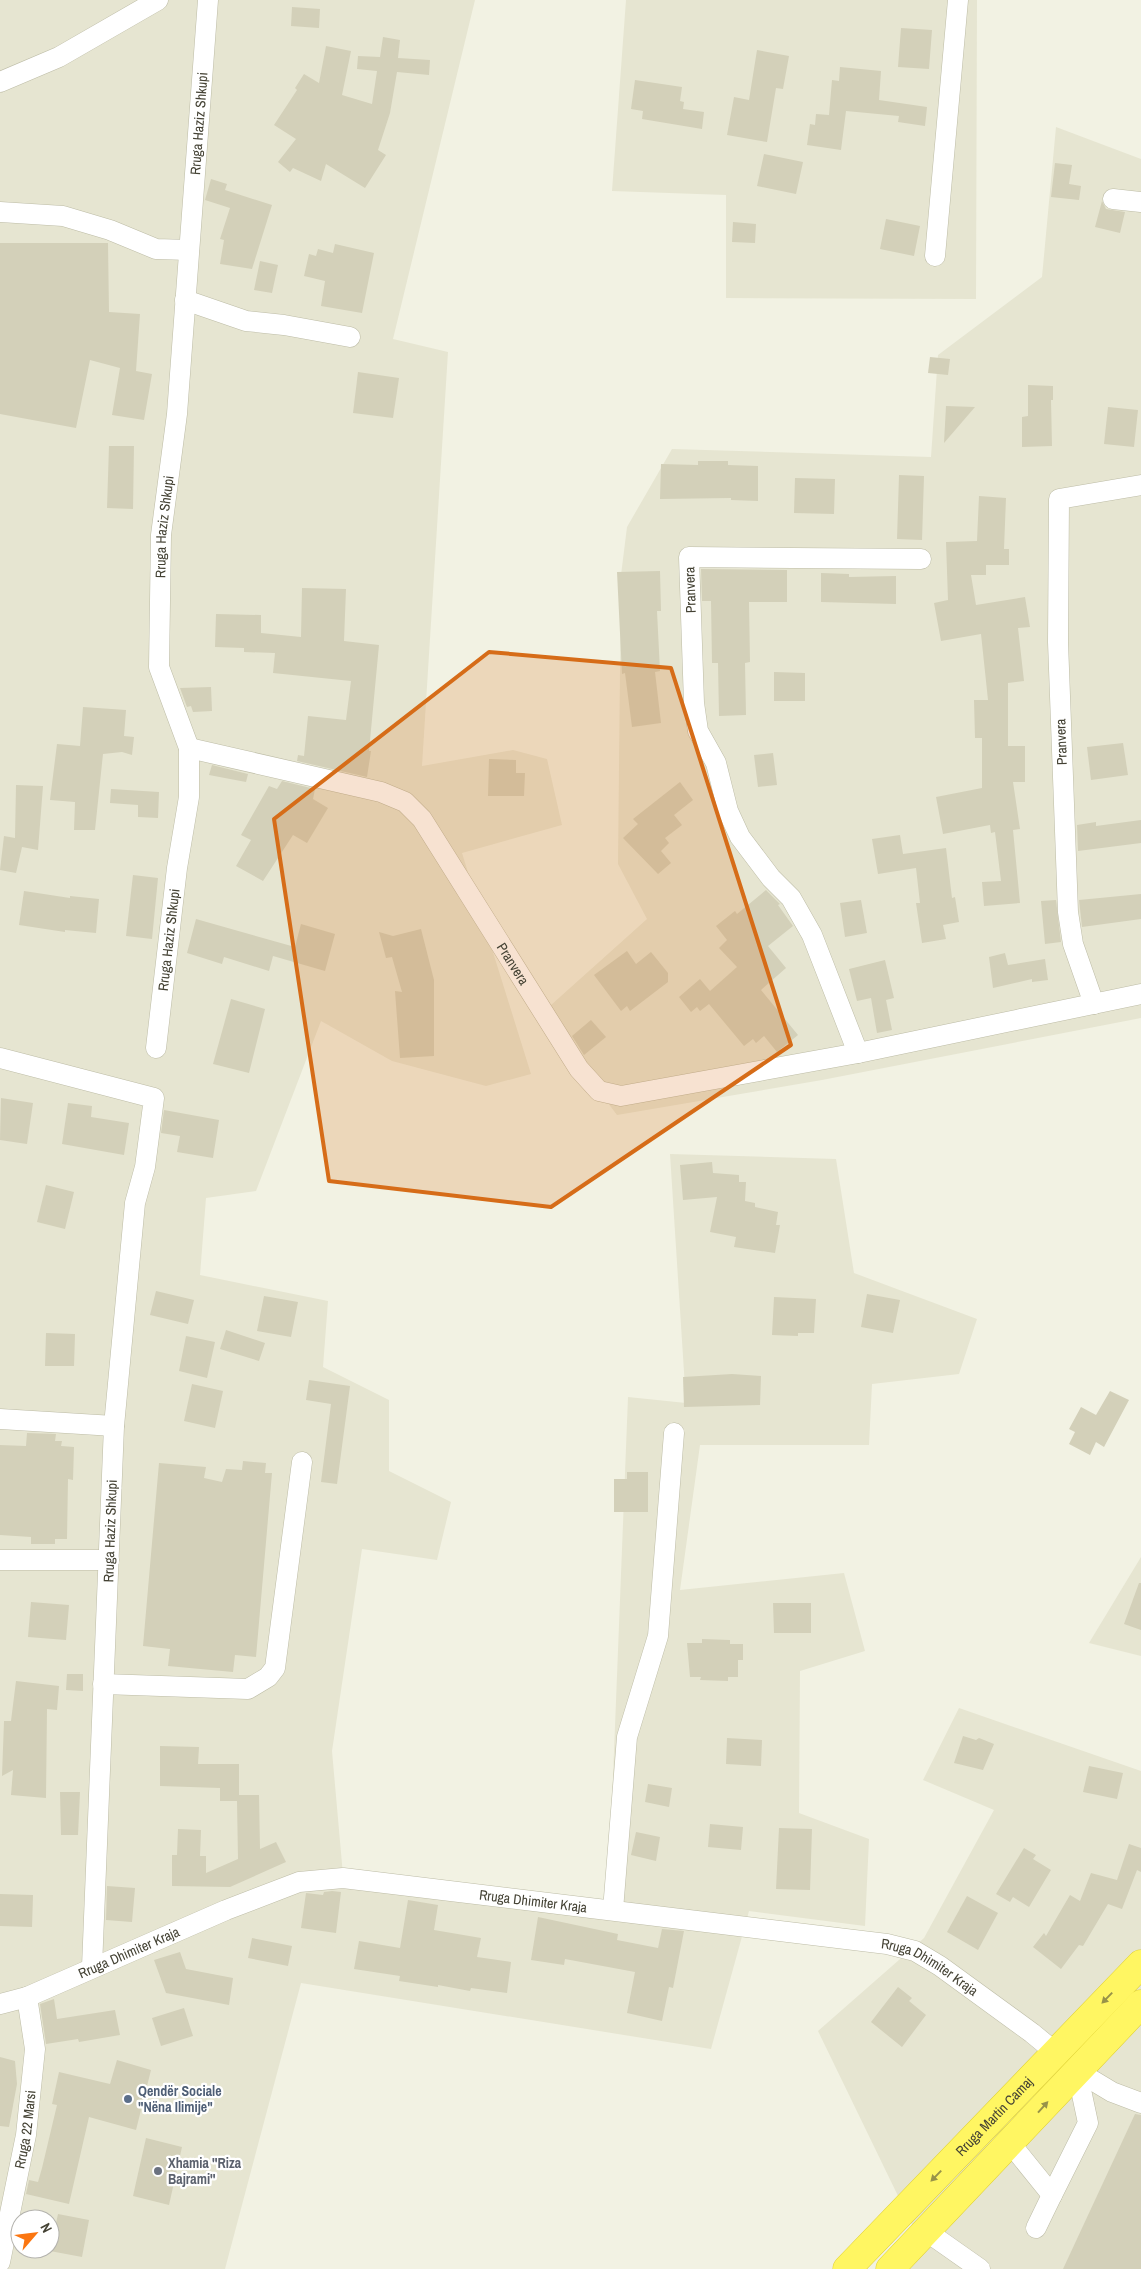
<svg xmlns="http://www.w3.org/2000/svg" width="1141" height="2269" font-family="'Archivo Narrow',sans-serif">
<style>
.residential{fill:#e6e5d1;fill-rule:evenodd}
.building{fill:#d3d0b9}
.lines{fill:none;stroke-linecap:round;stroke-linejoin:round}
.minor-casing{stroke:#bdbca6;stroke-width:21}
.highway-casing{stroke:#decf31;stroke-width:29}
.minor{stroke:#fff;stroke-width:20}
.highway{stroke:#fff662;stroke-width:28}
.oneway{fill:#989349}
.marked{fill:#d66c18;fill-opacity:0.2;stroke:#d66c18;stroke-width:4;stroke-linejoin:round}
.service-dot{fill:#5c6f8a;stroke:#fff;stroke-width:2}
.worship-dot{fill:#6b7280;stroke:#fff;stroke-width:2}
.labels{text-anchor:middle;dominant-baseline:central;stroke-width:4.5;stroke-linejoin:round;paint-order:stroke}
.street-label{font-size:14px;fill:#444234;stroke:#fff}
.service-label{font-size:14px;font-weight:bold;fill:#4e5e75;stroke:#fff;text-anchor:start}
.worship-label{font-size:14px;font-weight:bold;fill:#5b616d;stroke:#fff;text-anchor:start}
</style>
<rect width="100%" height="100%" fill="#f2f2e3"/>
<g class="residential">
<path d="M0,0H475L393,339L448,352L422,766L513,750L547,759L562,825L462,853L531,1074L486,1086L392,1061L321,1021L256,1191L206,1198L200,1275L328,1301L323,1367L389,1400V1471L451,1502L437,1560L362,1549L332,1751L343,1875L608,1904L628,1397L686,1403L670,1154L836,1159L854,1273L977,1319L959,1374L872,1384L869,1445H700L680,1590L844,1573L865,1651L800,1671L799,1813L869,1839L865,1926L749,1911L711,2049L301,1983L225,2269H0ZM20,2219H50V2249H20Z"/>
<path d="M626,0H977L976,299L726,298V195L612,191Z"/>
<path d="M1056,127L1141,159V1018L822,1080L617,1115L541,1014L647,919L618,864L621,575L627,527L672,449L931,457L938,355L1042,277Z"/>
<path d="M1141,1557V1656L1089,1643Z"/>
<path d="M959,1708L1141,1771V2269H884L915,2231L818,2031L924,1938L994,1810L923,1780Z"/>
</g>
<g class="building">
<path d="M292,7L320,9L319,28L291,26Z"/>
<path d="M901,28L932,30L929,69L898,67Z"/>
<path d="M383,37L400,40L398,58L430,60L429,75L397,72L390,113L378,150L386,155L365,188L326,164L321,181L293,168L290,172L278,162L296,139L274,125L297,90L295,88L304,74L319,83L326,46L351,51L342,95L372,104L377,71L357,69L358,56L380,57Z"/>
<path d="M757,50L789,56L783,89L776,88L767,142L727,135L734,97L749,100Z"/>
<path d="M840,67L881,71L879,100L927,107L925,126L898,122L899,116L846,111L841,150L807,145L810,124L815,125L816,114L829,115L832,80L839,81Z"/>
<path d="M635,80L682,87L680,101L684,102L683,109L704,112L702,129L642,119L643,111L631,109Z"/>
<path d="M764,154L803,162L796,194L757,186Z"/>
<path d="M1055,163L1072,165L1069,184L1081,186L1079,200L1051,197Z"/>
<path d="M211,179L227,184L225,190L272,205L252,269L220,264L224,240L220,239L230,208L205,200Z"/>
<path d="M1102,201L1106,209L1125,212L1120,233L1095,227Z"/>
<path d="M886,219L920,226L914,256L880,249Z"/>
<path d="M733,222L756,224L755,243L732,242Z"/>
<path d="M0,243H108L109,312L140,314L136,371L152,374L144,420L112,415L120,368L90,360L76,428L0,414Z"/>
<path d="M335,244L374,253L362,313L321,306L325,281L304,276L309,254L316,256L318,249L333,253Z"/>
<path d="M260,261L278,265L272,293L254,290Z"/>
<path d="M930,357L950,359L948,375L928,373Z"/>
<path d="M358,372L399,378L393,418L353,413Z"/>
<path d="M1028,385L1053,386V400H1051L1052,446L1022,447V417L1028,416Z"/>
<path d="M946,406L975,407L944,443Z"/>
<path d="M1108,407L1138,410L1134,447L1104,444Z"/>
<path d="M109,446H134L133,509L107,508Z"/>
<path d="M698,461H728V465L758,466V501L731,500V498L660,499L661,464L698,465Z"/>
<path d="M899,475L924,476L922,540L897,539Z"/>
<path d="M795,478L835,479L834,514L794,513Z"/>
<path d="M979,496L1006,498L1004,549H1009V565H986V575H971L976,605L1025,597L1030,627L1018,628L1024,681L1008,683V746H1025V782H1013L1020,829L1013,830L1020,903L984,906L982,882L1001,881L995,832L991,833L990,825L943,834L936,797L982,788V738H975L974,700H988L981,634L941,641L934,603L948,600L946,542L977,541Z"/>
<path d="M701,569L787,570V602H749L750,662L745,663L746,715L719,716L718,663H712L711,601H702Z"/>
<path d="M660,571L661,611H657L660,671L655,672L661,723L632,727L625,673L622,674L617,572Z"/>
<path d="M821,573L849,574V577L896,576V604L821,602Z"/>
<path d="M302,588L346,589L344,641L379,645L369,751H371L367,777L297,761L298,755L304,756L308,716L346,720L351,681L273,673L275,653L244,652V648L215,647L216,614L261,615V633L301,637Z"/>
<path d="M774,672L805,673V701H774Z"/>
<path d="M211,687L212,711L193,712L191,706L187,707L180,688Z"/>
<path d="M83,707L126,710L124,736L134,737L132,755L122,752L103,754L95,830H74L75,802L50,800L57,744L80,746Z"/>
<path d="M1123,743L1128,775L1091,780L1087,747Z"/>
<path d="M773,753L777,785L758,787L754,755Z"/>
<path d="M489,759L516,760V773H525L524,796H488Z"/>
<path d="M212,765L248,774L246,782L209,775Z"/>
<path d="M282,781L315,789L313,799L328,808L307,843L293,835L263,881L236,866L251,840L241,835L269,786L277,789Z"/>
<path d="M680,782L693,800L674,815L682,825L665,838L669,843L661,851L671,863L658,874L623,838L638,824L633,819Z"/>
<path d="M16,785L43,786L38,850L22,847L16,873L0,870L4,836L15,838Z"/>
<path d="M111,789L159,792L158,818L138,817V805L110,803Z"/>
<path d="M1141,820V843L1078,851L1077,825L1096,822V826Z"/>
<path d="M900,835L903,854L946,848L952,898L955,897L959,922L943,925L946,939L922,943L916,903H920L916,868L878,874L872,839Z"/>
<path d="M133,875L158,878L152,939L126,936Z"/>
<path d="M766,890L780,904L778,905L793,926L768,946L786,968L761,990L798,1035L777,1052L764,1036L756,1043L753,1039L744,1046L709,1004L700,1011L697,1007L691,1012L679,997L700,979L710,991L737,967L719,948L727,940L716,926L735,911L737,914Z"/>
<path d="M24,891L70,898V896L99,899L96,933L65,930V932L19,925Z"/>
<path d="M1141,894V919L1082,927L1079,900Z"/>
<path d="M861,900L867,933L845,937L840,903Z"/>
<path d="M1056,900L1061,942L1045,944L1041,901Z"/>
<path d="M196,919L295,947L301,924L335,934L325,971L273,956L269,971L224,957L222,964L187,953Z"/>
<path d="M421,929L434,980V1056L400,1058L395,991L402,992L392,957L386,958L379,932L393,936Z"/>
<path d="M627,951L636,964L651,952L668,973V982L630,1011L627,1006L621,1011L594,975Z"/>
<path d="M1005,953L1008,965L1045,959L1048,980L1032,982V979L993,988L989,957Z"/>
<path d="M885,960L894,998L886,1000L892,1030L877,1033L871,998L857,1001L849,969Z"/>
<path d="M231,999L265,1009L249,1073L213,1064Z"/>
<path d="M591,1020L606,1037L584,1055L572,1036Z"/>
<path d="M1,1098L33,1103L27,1144L0,1140Z"/>
<path d="M68,1103L92,1106L91,1117L129,1123L124,1155L62,1144Z"/>
<path d="M164,1110L219,1120L213,1158L177,1152L180,1136L161,1133Z"/>
<path d="M712,1162L713,1173L739,1175V1182H746L745,1201L755,1203V1207L778,1212L776,1225H780L775,1253L734,1247L736,1237L710,1232L717,1197L683,1200L680,1165Z"/>
<path d="M46,1185L74,1192L65,1229L37,1222Z"/>
<path d="M156,1291L194,1300L188,1324L150,1315Z"/>
<path d="M867,1294L900,1300L893,1333L861,1327Z"/>
<path d="M264,1296L298,1302L291,1337L257,1331Z"/>
<path d="M774,1297L816,1299L814,1333H798V1336L772,1335Z"/>
<path d="M226,1330L265,1343L259,1361L220,1349Z"/>
<path d="M46,1333L75,1334L74,1366H45Z"/>
<path d="M186,1336L215,1342L207,1378L179,1371Z"/>
<path d="M732,1374L761,1376L760,1405L684,1407L683,1377Z"/>
<path d="M309,1380L350,1386L337,1484L321,1482L331,1404L306,1400Z"/>
<path d="M192,1384L223,1391L215,1428L184,1421Z"/>
<path d="M1110,1391L1129,1400L1104,1447L1096,1442L1090,1455L1069,1444L1075,1432L1069,1429L1081,1407L1096,1415Z"/>
<path d="M27,1433L56,1434L55,1441H62L61,1446L74,1447L73,1480L68,1479L67,1539H55V1544H31V1537L0,1535V1445L26,1446Z"/>
<path d="M243,1461L266,1463L265,1473H272L256,1657L235,1655L233,1672L168,1666L170,1649L143,1646L159,1463L206,1467L204,1478L222,1482L226,1469L242,1470Z"/>
<path d="M627,1472H648V1512H614V1479H627Z"/>
<path d="M1139,1583H1141V1630L1124,1624Z"/>
<path d="M31,1602L69,1605L66,1640L28,1637Z"/>
<path d="M773,1603H811V1633H774Z"/>
<path d="M702,1639L730,1640V1644H743V1660H738V1677H728V1681L700,1680L701,1677H690L687,1643H702Z"/>
<path d="M67,1674H83V1691L66,1690Z"/>
<path d="M16,1681L59,1686L57,1710L47,1709L46,1798L11,1795L13,1770L2,1776L4,1721H11Z"/>
<path d="M963,1736L976,1740L979,1738L994,1744L983,1770L954,1763Z"/>
<path d="M727,1738L762,1740L761,1766L726,1764Z"/>
<path d="M160,1746L199,1747L198,1764H239V1795H259L260,1849L276,1842L286,1862L230,1887L172,1886V1855H177L178,1829L201,1830L200,1856H206V1873L238,1859L237,1801H220V1788L160,1786Z"/>
<path d="M1089,1766L1123,1773L1117,1799L1083,1792Z"/>
<path d="M648,1784L672,1788L669,1807L645,1802Z"/>
<path d="M60,1792H80L78,1835H61Z"/>
<path d="M710,1824L743,1827L741,1850L708,1847Z"/>
<path d="M779,1828L812,1829L810,1890L776,1889Z"/>
<path d="M636,1832L660,1837L656,1861L631,1855Z"/>
<path d="M1129,1844L1141,1848V1872L1137,1870L1122,1909L1108,1904L1083,1946L1079,1945L1061,1969L1033,1947L1044,1933L1046,1936L1070,1895L1080,1901L1091,1873L1117,1880Z"/>
<path d="M1024,1848L1036,1855L1033,1859L1051,1870L1029,1907L1013,1897L1010,1902L996,1894Z"/>
<path d="M107,1886L135,1888L132,1922L106,1920Z"/>
<path d="M332,1891L341,1892L336,1933L301,1928L306,1893L323,1895L324,1892Z"/>
<path d="M0,1894L33,1895L32,1927L0,1926Z"/>
<path d="M967,1896L998,1913L978,1950L947,1932Z"/>
<path d="M408,1900L438,1905L434,1930L481,1938L477,1957L511,1962L507,1993L471,1988L470,1991L438,1985V1987L399,1981L400,1976L354,1969L359,1941L400,1948Z"/>
<path d="M538,1917L618,1934L617,1940L658,1948L662,1929L684,1931L673,1988L669,1987L662,2021L627,2013L635,1972L565,1959L564,1965L531,1960Z"/>
<path d="M252,1938L292,1946L288,1966L248,1958Z"/>
<path d="M180,1952L186,1969L233,1978L229,2005L166,1993L154,1960Z"/>
<path d="M898,1987L912,1998L909,2001L926,2015L902,2047L871,2022Z"/>
<path d="M54,1999L57,2019L115,2010L120,2035L79,2042L78,2039L46,2044L40,2004Z"/>
<path d="M184,2008L193,2036L161,2046L152,2018Z"/>
<path d="M0,2057L15,2061L17,2084L9,2127L0,2126Z"/>
<path d="M117,2060L151,2070L136,2130L89,2117L69,2204L26,2194L29,2180L38,2182L42,2168L57,2105L52,2104L59,2072L110,2084Z"/>
<path d="M1135,2114L1141,2115V2269H1063Z"/>
<path d="M146,2138L182,2147L169,2205L133,2196Z"/>
<path d="M58,2214L89,2220L82,2257L50,2251Z"/>
</g>
<g class="lines">
<defs>
<g id="minor">
<path d="M0,82L59,57L158,0"/>
<path d="M1113,199L1141,202"/>
<path d="M0,212L63,216L110,230L156,249L189,250"/>
<path d="M935,256L958,0"/>
<path d="M185,300L246,321L284,325L350,337"/>
<path id="s1" d="M189,748L381,792L405,802L422,819L579,1069L599,1091L621,1096L858,1053L1141,994"/>
<path d="M1094,1004L1073,944L1068,912L1058,642L1059,499L1141,485"/>
<path id="s2" d="M156,1048L177,868L189,797V748L159,667L161,535L177,414L208,0"/>
<path d="M858,1053L812,935L791,898L771,878L740,837L728,811L716,763L698,731L694,703L689,557L921,559"/>
<path d="M0,1058L154,1098L145,1167L135,1203L114,1426L92,1967"/>
<path d="M0,1419L114,1426"/>
<path d="M0,1560H109"/>
<path d="M103,1684L248,1689L268,1677L275,1668L302,1462"/>
<path d="M613,1910L627,1737L658,1636L674,1433"/>
<path id="s3" d="M0,2004L27,1997L226,1910L299,1882L343,1878L887,1944L915,1951L940,1966L1032,2033L1055,2052"/>
<path d="M1077,2071L1112,2092L1141,2103"/>
<path d="M1010,2143L1052,2195L1088,2123L1077,2071"/>
<path d="M1036,2228L1052,2195"/>
<path d="M926,2231L980,2269"/>
<path id="s4" d="M0,2262L26,2135L35,2049L27,1997"/>
</g>
<g id="highway">
<path id="s5" d="M847,2269L1141,1964"/>
<path d="M890,2269L1141,2004"/>
</g>
</defs>
<use href="#minor" class="minor-casing"/>
<use href="#highway" class="highway-casing"/>
<use href="#minor" class="minor"/>
<use href="#highway" class="highway"/>
</g>
<defs><path id="oneway-solid" d="M-6-.8H1V-3.2L6.5 0L1 3.2V.8H-6Z" transform="scale(1.25)"/></defs>
<g class="oneway">
<use href="#oneway-solid" transform="translate(1107 1998) rotate(134)"/>
<use href="#oneway-solid" transform="translate(1043 2107) rotate(-48)"/>
<use href="#oneway-solid" transform="translate(936 2176) rotate(134)"/>
</g>
<path class="marked" d="M489,652L671,668L791,1045L551,1207L329,1181L274,819Z"/>
<circle class="service-dot" cx="128" cy="2099" r="5"/>
<circle class="worship-dot" cx="158" cy="2171" r="5"/>
<g class="labels">
<g class="street-label">
<text stroke="none"><textPath href="#s2" startOffset="934">Rruga Haziz Shkupi</textPath></text>
<text stroke="none"><textPath href="#s2" startOffset="529">Rruga Haziz Shkupi</textPath></text>
<text transform="translate(690 590) rotate(-92)">Pranvera</text>
<text transform="translate(1061 742) rotate(-92)">Pranvera</text>
<text stroke="none"><textPath href="#s2" startOffset="109">Rruga Haziz Shkupi</textPath></text>
<text stroke="none"><textPath href="#s1" startOffset="418">Pranvera</textPath></text>
<text transform="translate(110 1531) rotate(-88)">Rruga Haziz Shkupi</text>
<text stroke="none"><textPath href="#s3" startOffset="559">Rruga Dhimiter Kraja</textPath></text>
<text stroke="none"><textPath href="#s3" startOffset="139">Rruga Dhimiter Kraja</textPath></text>
<text stroke="none"><textPath href="#s3" startOffset="964">Rruga Dhimiter Kraja</textPath></text>
<text stroke="none"><textPath href="#s5" startOffset="212">Rruga Martin Camaj</textPath></text>
<text stroke="none"><textPath href="#s4" startOffset="135">Rruga 22 Marsi</textPath></text>
</g>
<g class="service-label">
<text x="138" y="2091">Qendër Sociale<tspan x="138" dy="16">"Nëna Ilimije"</tspan></text>
</g>
<g class="worship-label">
<text x="168" y="2163">Xhamia ''Riza<tspan x="168" dy="16">Bajrami''</tspan></text>
</g>
</g>
<g transform="translate(35 2234) rotate(62)"><circle r="24" fill="#ffffff" stroke="#b4b3ae"/>
<path d="M0-4L9 19L0 12L-9 19Z" fill="#fb7611"/>
<text y="-8" font-size="14" font-weight="bold" text-anchor="middle" fill="#444234">N</text>
</g>
</svg>
